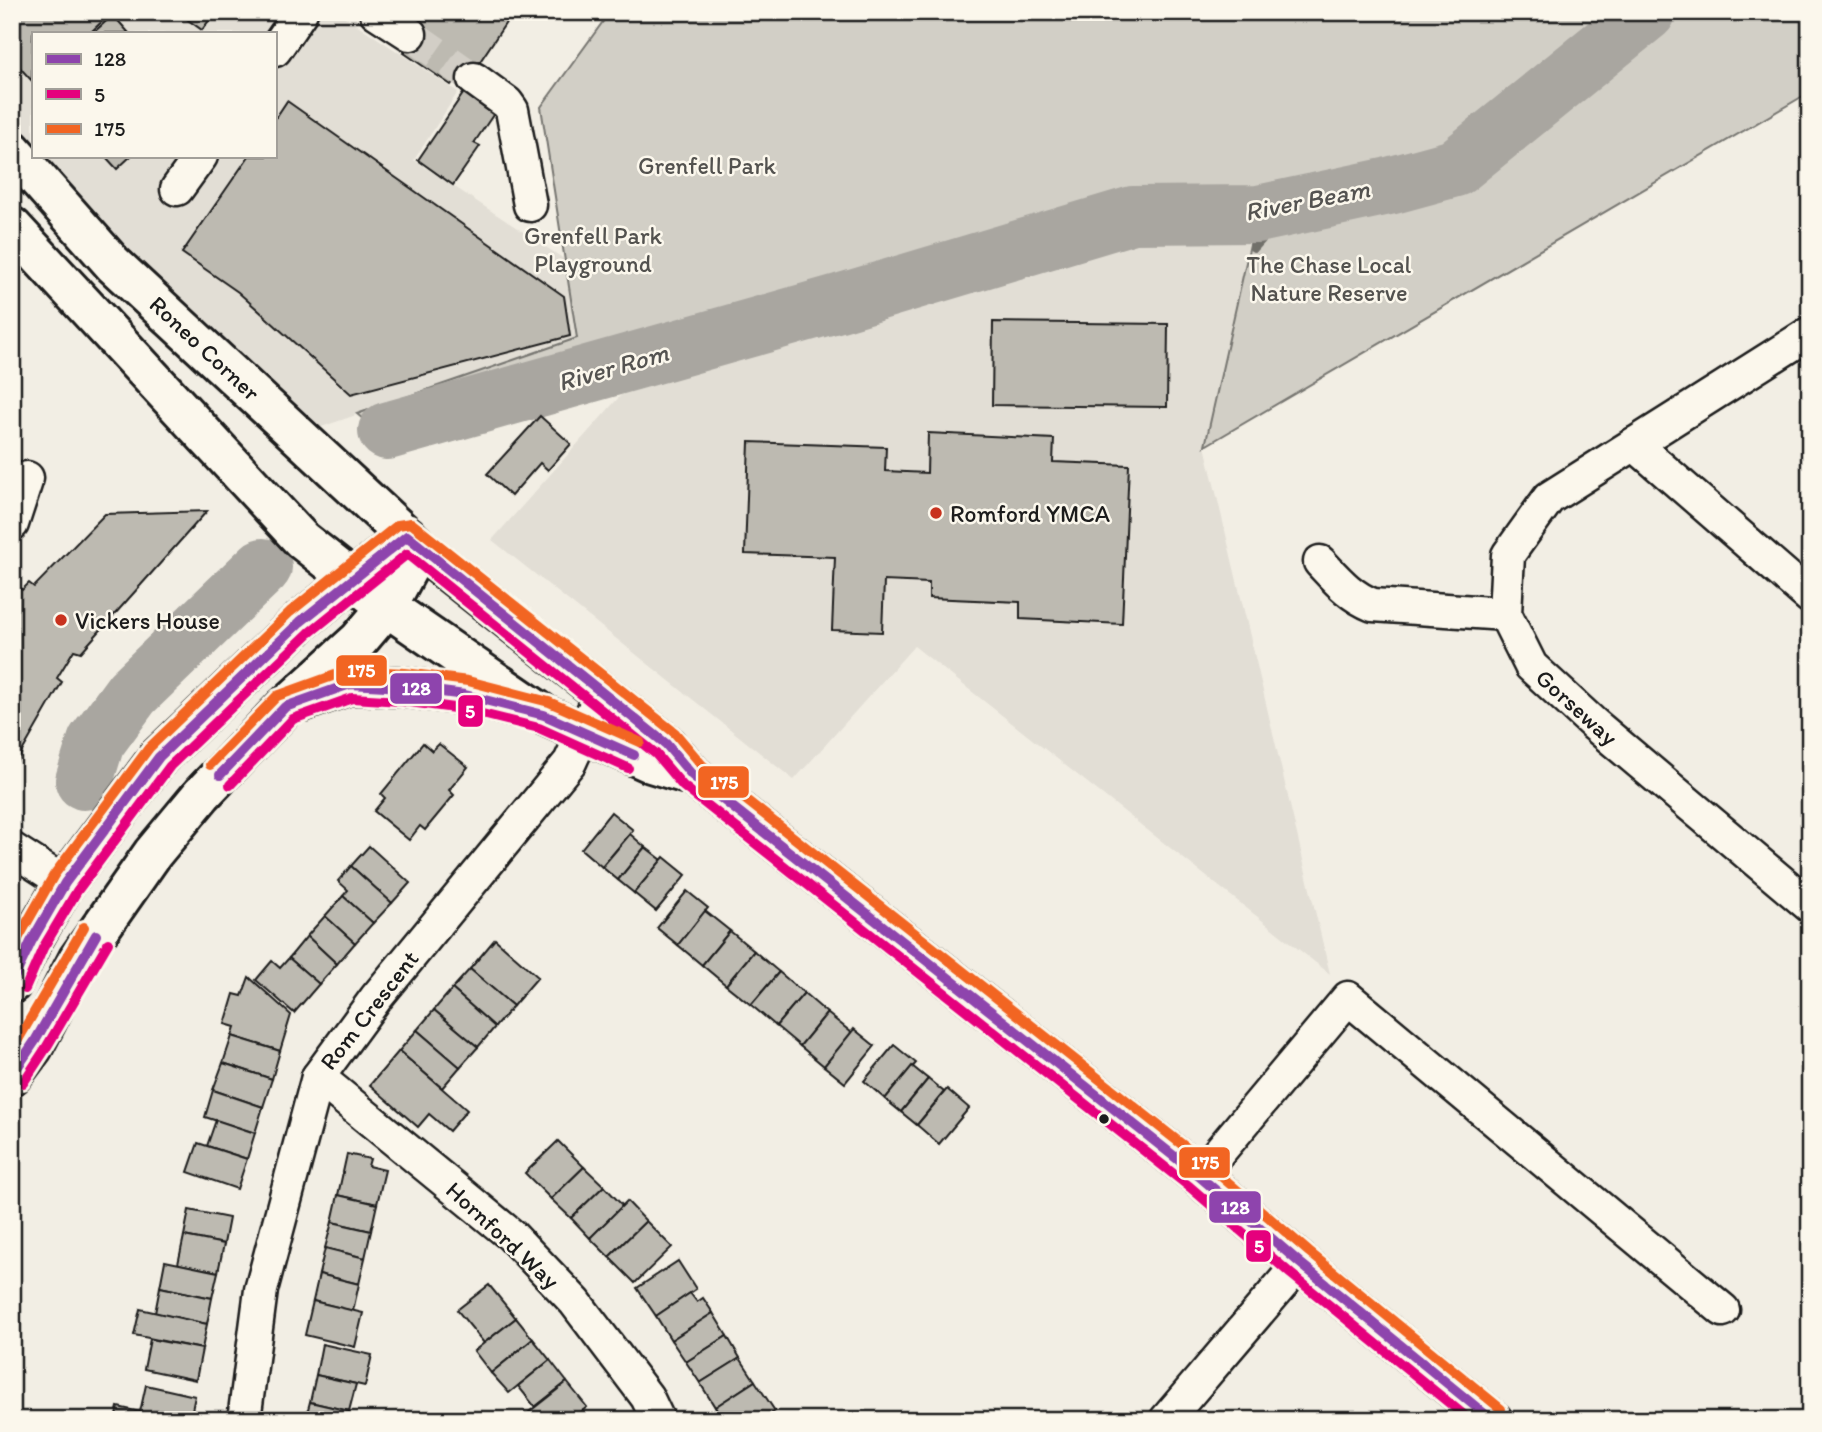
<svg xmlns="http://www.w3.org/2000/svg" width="1822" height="1432" font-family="Itim,sans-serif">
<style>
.built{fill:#e2ded5;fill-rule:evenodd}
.green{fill:#d2cfc6;stroke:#777671;stroke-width:2}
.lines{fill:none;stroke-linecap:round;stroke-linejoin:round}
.stream{stroke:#716f6b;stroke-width:10}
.river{stroke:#a9a6a0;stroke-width:58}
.building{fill:#bdbab1;stroke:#1c1c1c;stroke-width:2}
.minor-tunnel{stroke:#d2cec6;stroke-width:32;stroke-dasharray:32 16;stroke-linecap:butt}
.minor-casing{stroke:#1c1c1c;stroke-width:37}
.major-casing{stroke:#1c1c1c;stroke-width:44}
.minor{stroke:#fbf7ec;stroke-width:32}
.major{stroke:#fbf7ec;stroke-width:38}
.bus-1-casing{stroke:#fbf7ec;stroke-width:16}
.bus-2-casing{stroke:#fbf7ec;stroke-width:16}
.bus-3-casing{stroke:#fbf7ec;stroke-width:16}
.bus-1{stroke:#8e44ad;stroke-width:10}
.bus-2{stroke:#e5007d;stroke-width:10}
.bus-3{stroke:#f26522;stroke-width:10}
.poi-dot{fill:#c8321e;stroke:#fbf7ec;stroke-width:2.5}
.bus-dot{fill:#1c1c1c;stroke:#fbf7ec;stroke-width:2.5}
.labels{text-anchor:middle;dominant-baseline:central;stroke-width:5;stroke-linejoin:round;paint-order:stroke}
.park-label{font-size:24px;fill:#53524f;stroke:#fbf7ec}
.street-label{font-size:24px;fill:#1c1c1c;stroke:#fbf7ec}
.poi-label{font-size:24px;fill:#1c1c1c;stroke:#fbf7ec;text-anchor:start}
.water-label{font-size:26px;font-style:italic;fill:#545351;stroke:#fbf7ec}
.line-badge{stroke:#fbf7ec;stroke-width:2.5}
.badge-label{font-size:19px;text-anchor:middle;font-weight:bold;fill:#fff}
</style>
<rect width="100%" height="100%" fill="#f2eee4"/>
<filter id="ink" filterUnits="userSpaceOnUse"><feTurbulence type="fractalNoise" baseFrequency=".0143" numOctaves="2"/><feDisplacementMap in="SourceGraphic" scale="14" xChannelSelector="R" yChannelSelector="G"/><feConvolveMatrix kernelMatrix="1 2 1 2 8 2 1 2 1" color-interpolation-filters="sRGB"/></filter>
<g filter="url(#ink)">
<g class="built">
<path d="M12,12H338L458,92L414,160L564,259L577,339L298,435L12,150ZM33,33H275V156H33Z"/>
<path d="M1256,221L1205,446L1330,974L914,646L794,780L492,540L621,395L1127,242Z"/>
</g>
<path class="green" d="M610,12H1810V92L1205,446L1259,204L1190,199L1013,240L686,329L373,428L357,414L577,338L541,107Z"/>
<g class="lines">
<path class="stream" d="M1254,247L1291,207"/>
<g class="river">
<path d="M387,431L839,303L1133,215L1258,214L1389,186L1455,168L1647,12"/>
<path d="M84,781L96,742L132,693L263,567"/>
</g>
</g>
<g class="building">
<path d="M19,12H112L90,33H33L32,81L12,59V18Z"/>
<path d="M177,12H215L202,30Z"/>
<path d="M419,12H513L475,69L467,63L451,85L404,53L418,31L410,26Z"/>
<path d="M113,15L129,33H93Z"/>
<path d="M467,88L497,109L474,143L480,146L453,185L418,160Z"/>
<path d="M287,101L564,296L570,336L351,394L238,292L182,253L249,156H275V119Z"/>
<path d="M105,156H131L117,169Z"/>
<path d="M993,322L1168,324L1167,407L992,405Z"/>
<path d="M540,416L571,444L548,470L540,463L511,496L487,474Z"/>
<path d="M928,433L1054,439L1053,462L1129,465L1122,624L1020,619V602L929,598V583L884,581L882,632L832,630L835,557L745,554L749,442L886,447L885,471L927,473Z"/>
<path d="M207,511L81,652L74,650L57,678L62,682L12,769V587L15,584L22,590L29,583L34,587L105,514Z"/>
<path d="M423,743L432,751L439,744L468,767L449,790L454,795L425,830L420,826L409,840L374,811L385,798L381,794Z"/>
<path d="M611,812L633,830L602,867L581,849Z"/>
<path d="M630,834L645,847L618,880L602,867Z"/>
<path d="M369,846L410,883L392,903L351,866Z"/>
<path d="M645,847L662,860L634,893L618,880Z"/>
<path d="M664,857L686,875L656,911L634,893Z"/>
<path d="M351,866L392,903L373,923L343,896L348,890L338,881Z"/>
<path d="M687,891L708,908L678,945L657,928Z"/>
<path d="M343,896L373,923L355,943L325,916Z"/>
<path d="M705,911L730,931L702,965L678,945Z"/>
<path d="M325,916L355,943L337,964L307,936Z"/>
<path d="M730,931L754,951L726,985L702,965Z"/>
<path d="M307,936L337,964L319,984L289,958Z"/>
<path d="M495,939L538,977L513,1006L470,969Z"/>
<path d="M754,951L779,972L751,1005L726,985Z"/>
<path d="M289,958L319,984L294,1013L256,980L272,961L280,968Z"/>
<path d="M470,969L513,1006L495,1027L452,989Z"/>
<path d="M779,972L804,993L776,1026L751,1005Z"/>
<path d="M249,977L291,1015L280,1051L232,1036L235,1027L225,1024L234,994L242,996Z"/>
<path d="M452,989L495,1027L478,1047L434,1010Z"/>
<path d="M804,993L827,1013L800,1046L776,1026Z"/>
<path d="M434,1010L478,1047L460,1067L417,1030Z"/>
<path d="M827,1013L852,1033L824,1066L800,1046Z"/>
<path d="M854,1029L875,1046L845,1083L824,1066Z"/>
<path d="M417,1030L460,1067L442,1088L399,1051Z"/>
<path d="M232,1036L280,1051L272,1079L223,1063Z"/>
<path d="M894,1045L916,1063L885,1099L864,1081Z"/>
<path d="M399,1051L467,1110L449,1131L429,1114L418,1127L370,1085Z"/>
<path d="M223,1063L272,1079L263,1107L213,1090Z"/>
<path d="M912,1066L928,1079L901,1112L885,1099Z"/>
<path d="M928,1079L944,1092L917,1125L901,1112Z"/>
<path d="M947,1089L969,1108L939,1144L917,1125Z"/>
<path d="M213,1090L263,1107L255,1133L205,1117Z"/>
<path d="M216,1120L255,1133L247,1159L207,1146Z"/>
<path d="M558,1141L584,1167L551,1199L525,1173Z"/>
<path d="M198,1143L247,1159L237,1189L188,1172Z"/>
<path d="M347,1154L370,1159L368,1166L385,1170L377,1204L338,1195Z"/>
<path d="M584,1167L604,1186L571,1218L551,1199Z"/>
<path d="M604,1186L623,1206L590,1238L571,1218Z"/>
<path d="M338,1195L377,1204L371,1231L332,1222Z"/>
<path d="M627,1201L646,1221L609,1257L590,1238Z"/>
<path d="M189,1210L229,1218L224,1244L184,1236Z"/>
<path d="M646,1221L672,1247L635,1283L609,1257Z"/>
<path d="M332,1222L371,1231L365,1258L325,1248Z"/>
<path d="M184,1236L224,1244L218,1272L178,1264Z"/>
<path d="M325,1248L365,1258L359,1284L319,1274Z"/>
<path d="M165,1261L218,1272L212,1298L160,1287Z"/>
<path d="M678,1261L696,1289L656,1316L637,1288Z"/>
<path d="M319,1274L359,1284L353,1311L313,1301Z"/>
<path d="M489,1285L516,1318L484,1343L457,1310Z"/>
<path d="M160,1287L212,1298L207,1324L155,1313Z"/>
<path d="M690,1293L697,1302L703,1298L713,1313L671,1340L656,1316Z"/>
<path d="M313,1301L363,1313L355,1347L305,1335Z"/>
<path d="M140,1309L207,1324L202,1349L134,1335Z"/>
<path d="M713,1313L727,1336L686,1362L671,1340Z"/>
<path d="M516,1318L533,1339L491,1373L474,1351Z"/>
<path d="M727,1336L740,1358L700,1383L686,1362Z"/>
<path d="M150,1339L202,1349L196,1380L144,1369Z"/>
<path d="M533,1339L550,1360L509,1393L491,1373Z"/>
<path d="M322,1344L372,1355L365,1386L316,1375Z"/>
<path d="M740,1358L755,1381L715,1407L700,1383Z"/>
<path d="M550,1360L567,1382L535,1407L518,1386Z"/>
<path d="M316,1375L356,1384L349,1411L310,1402Z"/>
<path d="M755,1381L775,1411L762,1420H723L715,1407Z"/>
<path d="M567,1382L587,1407L571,1420H535L529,1412Z"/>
<path d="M146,1385L195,1396L190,1420H176L140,1412Z"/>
<path d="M310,1402L349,1411L347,1420H305Z"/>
<path d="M118,1407L140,1412L176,1420H115Z"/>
</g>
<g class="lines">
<path class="minor-tunnel" d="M410,34L474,79"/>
<defs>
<g id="minor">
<path d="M376,12L410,34"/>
<path d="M275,50L301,12"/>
<path d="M474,79L507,103L512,110L530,205"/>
<path d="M177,189L201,156"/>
<path d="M1810,333L1549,498L1508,555L1505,614L1531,666L1594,724L1810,906"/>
<path d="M1634,444L1810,597"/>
<path d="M12,524L27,478"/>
<path d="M1320,562C1337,580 1350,596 1373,605L1505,614"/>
<path d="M12,849L65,883"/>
<path d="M318,1077L511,1235L575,1302L647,1397L658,1420"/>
<path d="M1199,1176L1348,998L1723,1310"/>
<path d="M244,1420L261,1290L318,1077L376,998L570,762L601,694"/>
<path d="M1166,1420L1300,1263"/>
</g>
<g id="major">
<path d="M12,150L113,264L419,548L666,744L692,775L1199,1176L1300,1263L1492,1420"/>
<path d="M12,227L302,540L387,607L544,715L651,763L687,774"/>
<path d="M303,701L350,684L403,687L465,695L518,708"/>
<path d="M12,983L31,942L65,883L159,757L300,622L407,536"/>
<path d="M12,1075L33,1047L78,960L153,853L202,794L285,707L359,640L387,607L419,548"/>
</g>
</defs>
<use href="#minor" class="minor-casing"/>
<use href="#major" class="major-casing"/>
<use href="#minor" class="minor"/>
<use href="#major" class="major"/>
<defs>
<g id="bus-1">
<path d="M220,775L285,707L350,684L403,687L465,695L544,715L634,755"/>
<path d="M12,982L31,942L65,883L159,757L300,622L407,536L666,744L692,775L1199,1176L1300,1263L1492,1420"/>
<path d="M12,1075L35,1041L96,935"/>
</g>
<g id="bus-2">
<path d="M230,785L293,719L352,698L402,701L462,709L539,728L628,768"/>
<path d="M25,989L43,948L77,891L170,766L309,633L407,554L656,754L683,786L1190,1187L1291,1274L1470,1420"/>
<path d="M23,1083L46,1048L108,943"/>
</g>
<g id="bus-3">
<path d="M210,765L277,696L349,670L405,673L468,681L549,702L640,742"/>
<path d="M12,949L54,875L149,748L290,612L398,525L411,523L675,733L702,765L1208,1165L1309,1252L1501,1409"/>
<path d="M12,1050L84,927"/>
</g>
</defs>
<use href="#bus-1" class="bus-1-casing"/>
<use href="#bus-2" class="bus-2-casing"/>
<use href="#bus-3" class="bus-3-casing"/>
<use href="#bus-1" class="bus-1"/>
<use href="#bus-2" class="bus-2"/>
<use href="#bus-3" class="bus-3"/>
</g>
</g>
<g class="poi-dot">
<circle cx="936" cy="513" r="7"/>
<circle cx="61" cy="620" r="7"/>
</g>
<circle class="bus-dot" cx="1104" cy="1119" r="6"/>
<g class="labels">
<g class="park-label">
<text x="707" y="165">Grenfell Park</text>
<text x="593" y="235">Grenfell Park<tspan x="593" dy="28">Playground</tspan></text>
<text x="1329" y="264">The Chase Local<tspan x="1329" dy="28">Nature Reserve</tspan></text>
</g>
<g class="street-label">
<text transform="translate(205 348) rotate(43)">Roneo Corner</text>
<text transform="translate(1577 707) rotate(42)">Gorseway</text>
<text transform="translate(369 1010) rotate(-52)">Rom Crescent</text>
<text transform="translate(503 1235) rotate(43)">Hornford Way</text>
</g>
<g class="poi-label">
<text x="950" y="513">Romford YMCA</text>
<text x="75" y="620">Vickers House</text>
</g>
<g class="water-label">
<text transform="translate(1307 200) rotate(-11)">River Beam</text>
<text transform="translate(613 367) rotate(-16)">River Rom</text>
</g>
</g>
<g class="line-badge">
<rect x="335" y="654" width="53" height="33" rx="7" fill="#f26522"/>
<rect x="389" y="672" width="54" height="33" rx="7" fill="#8e44ad"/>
<rect x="457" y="694" width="27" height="34" rx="7" fill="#e5007d"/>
<rect x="697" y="765" width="53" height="34" rx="7" fill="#f26522"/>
<rect x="1178" y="1146" width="53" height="33" rx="7" fill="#f26522"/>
<rect x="1208" y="1190" width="54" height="34" rx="7" fill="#8e44ad"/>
<rect x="1245" y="1229" width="27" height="34" rx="7" fill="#e5007d"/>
</g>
<g class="badge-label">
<text x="361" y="677">175</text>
<text x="416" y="695">128</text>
<text x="470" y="718">5</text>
<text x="724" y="789">175</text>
<text x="1205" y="1169">175</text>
<text x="1235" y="1214">128</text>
<text x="1259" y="1253">5</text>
</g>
<rect width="1822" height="1432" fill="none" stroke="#fbf7ec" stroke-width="42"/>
<rect x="21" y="21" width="1780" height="1390" fill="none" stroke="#1c1c1c" stroke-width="2.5" filter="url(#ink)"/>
<rect x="32" y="32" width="245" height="126" fill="#fbf7ec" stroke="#a29f99" stroke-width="2"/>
<rect x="46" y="54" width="35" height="10" fill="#8e44ad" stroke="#a29f99" stroke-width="2"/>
<text x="94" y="66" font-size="21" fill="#1c1c1c">128</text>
<rect x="46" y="89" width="35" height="10" fill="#e5007d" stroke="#a29f99" stroke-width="2"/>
<text x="94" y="102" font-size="21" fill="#1c1c1c">5</text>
<rect x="46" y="124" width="35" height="10" fill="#f26522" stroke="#a29f99" stroke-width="2"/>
<text x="94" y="136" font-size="21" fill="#1c1c1c">175</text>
</svg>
